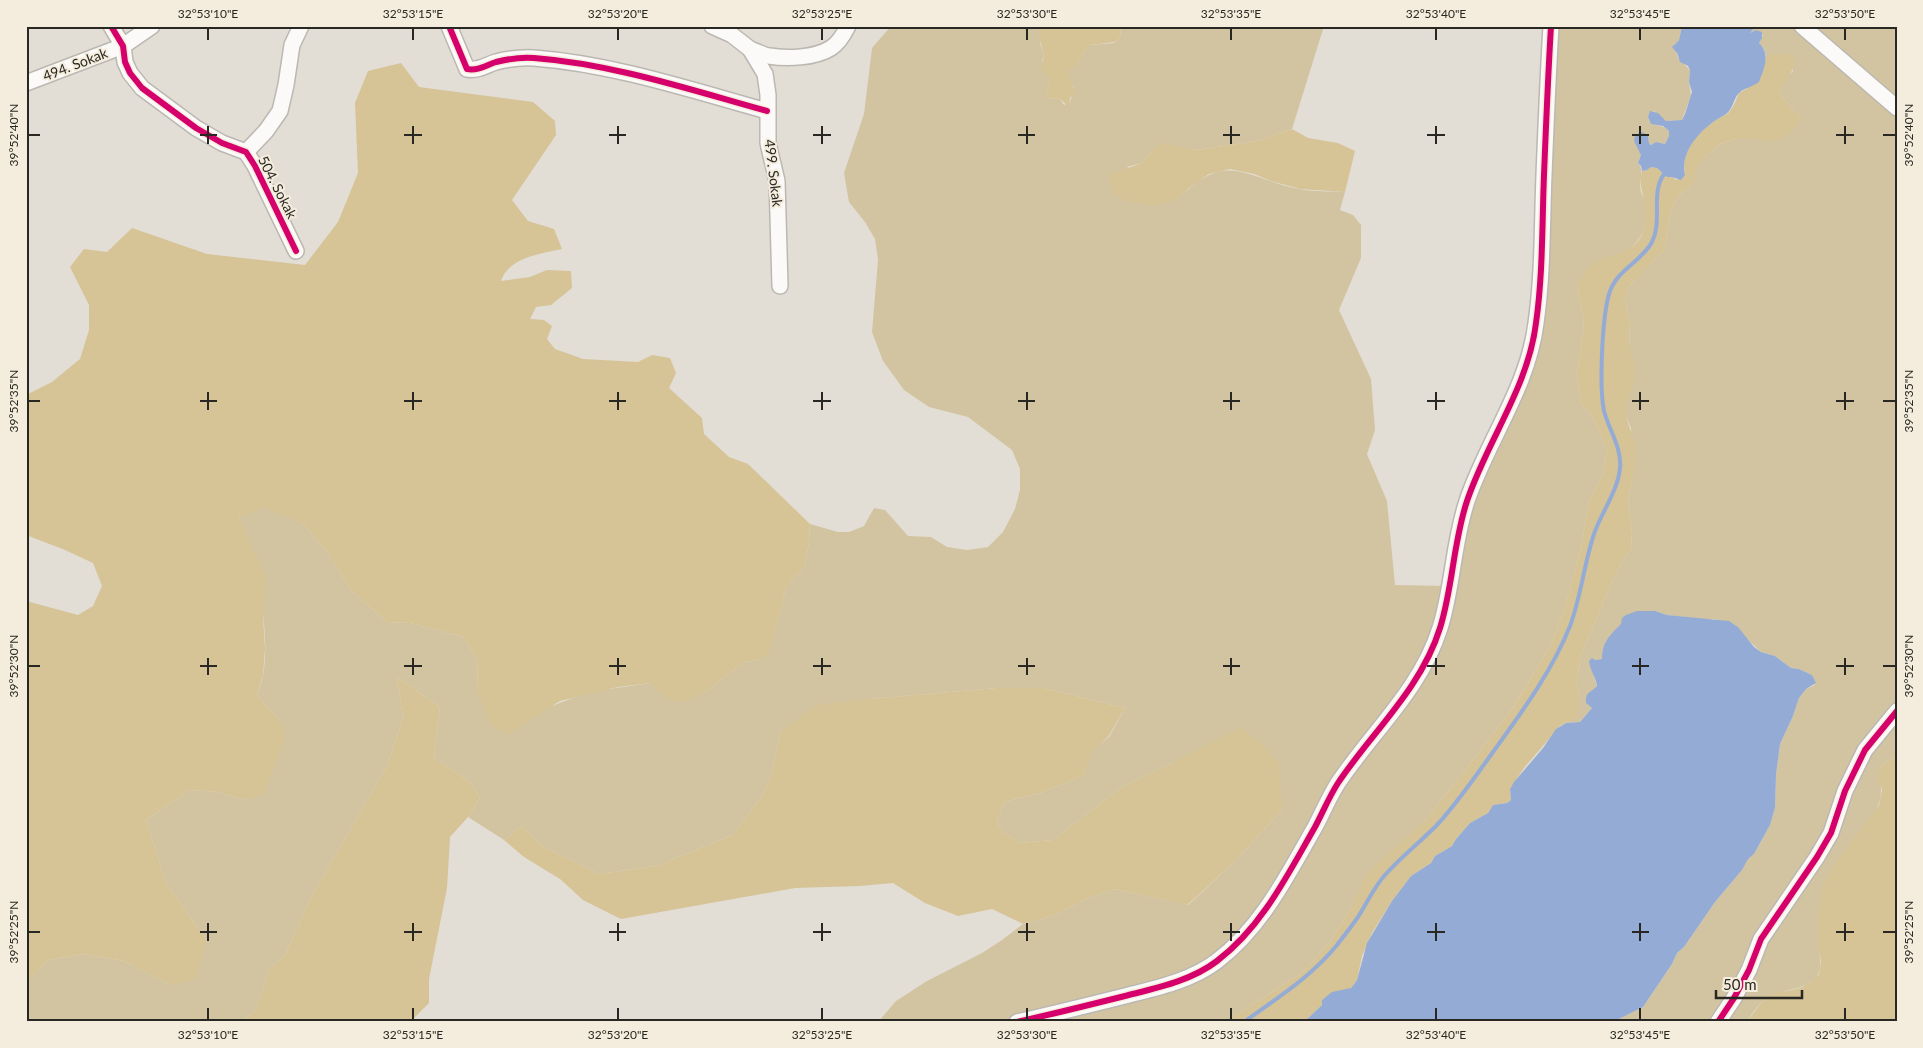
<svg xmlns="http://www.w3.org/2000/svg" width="1923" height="1048" font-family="Lato,sans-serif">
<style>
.green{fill:#d3c4a1}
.forest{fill:#d6c396}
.water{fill:#94acd5}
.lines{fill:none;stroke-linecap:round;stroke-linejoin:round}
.stream{stroke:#94acd5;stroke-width:4}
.minor-casing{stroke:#bbb8b1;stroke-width:18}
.minor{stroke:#fbfaf9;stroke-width:15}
.cycleway-casing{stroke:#f4eddd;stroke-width:9}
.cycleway{stroke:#d6006c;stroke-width:6}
.ticks{fill:none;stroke:#292721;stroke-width:2}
.labels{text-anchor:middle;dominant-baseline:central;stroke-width:4;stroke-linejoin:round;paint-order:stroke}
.street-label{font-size:14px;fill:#292721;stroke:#f4eddd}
.neatline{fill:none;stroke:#292721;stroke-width:2}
.ticks-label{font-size:12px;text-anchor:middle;fill:#292721}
</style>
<rect width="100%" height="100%" fill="#e2ded5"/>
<g class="green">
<path d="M891,26H1047L1040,29V43L1044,55L1042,61L1050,81L1046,92L1048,98L1060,99L1064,105L1070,102L1074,87L1071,84L1068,72L1077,64L1089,45L1114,43L1120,38L1121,26H1324L1292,129L1270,136L1263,140L1197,150L1179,147L1152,150L1142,163L1127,167L1177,200C1227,149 1242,177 1299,189C1314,192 1330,191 1345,192L1340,210L1353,215L1361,225V258L1339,310L1371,379L1375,430L1367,454L1387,501L1395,585L1450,586L1456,546L1530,356L1551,26H1682L1679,40L1674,45L1678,58L1690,70L1689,82L1691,96L1682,120L1666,121L1654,111L1648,117C1651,128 1662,123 1669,131V136L1665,144L1656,142L1652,145L1649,143L1648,135L1638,146L1641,155L1638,163C1645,170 1638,183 1641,192C1644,199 1648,206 1648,214C1647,248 1602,270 1577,287L1584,323L1577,376L1581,404L1592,415L1607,449L1603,475L1589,501L1581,548L1567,601L1552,643L1511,711L1426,820L1401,844L1351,908L1330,942L1303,972L1225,1022H878L896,1001L927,981L982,953L1002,940L1023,924L1053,916L1091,897L1114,889L1188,905C1222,875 1252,844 1282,809L1176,761L1119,789L1053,840L1020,843L1003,832L997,822L1004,802L1043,792L1085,775L1089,754L1109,737L1125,708L1044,688H997L869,699L781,731L772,773L763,795L733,835L656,866L599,874L540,845L522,826L504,840L468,817L480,798L470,782L434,758L440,707L397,677L403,718L387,766L310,899L285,955L270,968L256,1010L241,1022H26V984L48,960L84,954L124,961L171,985L207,941L166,883L146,820L190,790L217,792L246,800L278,719L257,695C259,689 262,682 263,676C271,632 256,559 239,518L264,506L303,524L325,549L351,590L387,622L410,623L463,637L478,660L477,689L541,712C574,693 614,688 651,683L656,690L705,692L744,662L759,660L769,652L786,588L804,567L809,543L810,524L838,532H849L864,526L874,508L885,510L908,536L931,537L947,547L967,550L988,547L1003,532L1015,509L1020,490V469L1012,450L968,417L929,407L904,390L883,361L872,332L878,260L875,239L865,222L849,202L844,173L864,114L872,48Z"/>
<path d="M1756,26H1897V757L1881,765C1875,782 1881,777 1881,791C1881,804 1874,813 1867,823L1818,947C1825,976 1816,984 1789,990C1781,992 1769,998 1761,1003C1756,1007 1751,1016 1747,1022H1613L1643,1007L1672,964L1677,953L1684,947L1715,902L1742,870L1747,859L1754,854L1770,825L1775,808L1776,775L1780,744L1793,716L1799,698L1806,689L1815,685L1812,675L1799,669L1791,668L1775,656L1761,652L1746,638L1734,624L1714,619H1702L1667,615L1655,611L1622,618V624C1609,636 1603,641 1602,659L1595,660L1594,677L1597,686L1594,690L1589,705L1592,708L1580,722L1566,723L1571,719L1579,701L1577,680L1581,655L1608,591L1624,558L1631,549L1632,534L1628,498L1633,478L1631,428L1626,417L1625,405L1633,386L1629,347L1630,323L1625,301L1629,286L1665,249L1670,213L1676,200L1681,193L1691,186L1695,181V172L1699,163L1707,155L1720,144L1740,138H1758L1800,116L1790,107L1780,93L1783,81L1793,71L1788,54L1766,56L1764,49L1759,43L1763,35L1750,33Z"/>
</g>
<g class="forest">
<path d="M1047,26H1121L1120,38L1115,42L1089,45L1077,64L1068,72L1075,92L1070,98L1069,107L1060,99L1048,98L1046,92L1050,81L1041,68L1044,55L1039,37L1040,29Z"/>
<path d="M1774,54H1789L1795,61C1793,74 1784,80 1780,93L1790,107L1800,116V122L1791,132L1777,141L1740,138L1720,144L1707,155L1699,164L1695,172V181L1691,186L1681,193L1676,200L1670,213L1665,249L1629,286L1625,301L1630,323L1629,347L1635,367L1633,386L1626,405V417L1636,446L1633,478L1628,498L1632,534L1631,549L1624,558L1608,591L1581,655L1577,680L1579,701L1578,716L1560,726L1524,768L1510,789L1511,800L1507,803L1493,805L1488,813L1470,823L1456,839L1452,846L1435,856L1431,863L1411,876L1392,901L1372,933L1362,956L1357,980L1351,988L1322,1000V1005L1304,1022H1225L1303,972L1330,942L1351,908L1368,872L1426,820L1511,711L1552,643L1567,601L1581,548L1589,501L1603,475L1607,449L1592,415L1581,404L1577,376L1584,323L1577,287C1581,280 1585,269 1592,265C1614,249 1635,258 1645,227C1652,206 1636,191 1642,171L1647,170L1651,167L1657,168L1667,177L1672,176L1676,180L1685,175C1680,152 1698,131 1716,120C1719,117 1724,116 1727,114C1733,109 1736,100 1739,93C1754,87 1764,72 1766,56Z"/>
<path d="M401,63L419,87L533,102L555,121L556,135L512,200L528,221L554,229L562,249C540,254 509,257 501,281L530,277L547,270L571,271L572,288L551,305L536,307L530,319L544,320L552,326L547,339L555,349L583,359L638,362L652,355L670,358L676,373L669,388L702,418L704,434L729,457L748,464L810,524L809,543L804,567L786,588L769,653L759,660L744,662L705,692L686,700L675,702L656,690L651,683L618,687L560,701L508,734L490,725L477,689L478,660L463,637L410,623L387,622L351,590L325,549L303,524L264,507L239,518L266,576L263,615L265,649L263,676L257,695L278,719L286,735L264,794L246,800L217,792L190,790L146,820L166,883L207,941L195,979L171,985L124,961L84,954L48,960L26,984V601L78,615L93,606L102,586L93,563L65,550L26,535V395L52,382L80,359L89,330V305L70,267L84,249L107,252L132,228L207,254L305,265L338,222L358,173L355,103L368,71Z"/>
<path d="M1292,129L1308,138L1338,143L1355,151L1345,192L1300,189L1271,181L1254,174L1230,169L1209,174L1189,188L1177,200L1152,205L1126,201L1113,193L1109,175L1142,163L1152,150L1161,143L1197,150L1263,140L1270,136Z"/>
<path d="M397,677L440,707L434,758L470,782L480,798L468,817L450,837L447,888L429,979V1003L410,1022H241L256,1010L270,968L285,955L310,899L387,766L403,718Z"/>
<path d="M997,688H1044L1125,708L1108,737L1090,754L1085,775L1043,792L1004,802L997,822L1003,832L1020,843L1053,840L1119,789L1176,761L1240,728L1259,741L1279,764L1282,809C1252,844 1222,875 1187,905L1114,889L1091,897L1053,916L1023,924L992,909L958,916L925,903L893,883L860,886L795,888L621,919L583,900L560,879L524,857L504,840L522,826L540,845L599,874L656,866L733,835L763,795L772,773L781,731L817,705L869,699Z"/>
<path d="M1897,757V1022H1747L1760,1004L1774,994L1800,988L1811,982L1819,974L1821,961L1818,947V916L1823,886L1837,861L1879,805L1882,790L1877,776L1881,765Z"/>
</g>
<g class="water">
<path d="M1682,26H1756L1750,33L1756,30L1762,32V38L1759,43C1771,54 1764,69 1759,82C1754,86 1742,89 1738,94C1733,100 1733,109 1726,114C1723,116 1719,118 1716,120C1698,132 1680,153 1685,175L1681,180L1672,177H1667L1657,168L1651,167L1647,170L1642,171L1641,166L1638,163L1641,155L1634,141L1635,135L1642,132L1648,135L1649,143L1651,145L1656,142L1665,144L1669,136V131L1663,126L1651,124L1648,117L1650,111L1658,113L1666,121L1682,120L1685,114L1692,92L1689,82L1690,70L1688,66L1680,62L1677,53L1672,47L1679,40Z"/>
<path d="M1637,611H1655L1667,615L1729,621L1738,627L1754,647L1761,652L1775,656L1791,668L1799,669L1812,675L1816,683L1806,689L1799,698L1793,716L1780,744L1776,775L1775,808L1770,825L1754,854L1748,859L1742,870L1715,902L1684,947L1677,953L1672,964L1643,1007L1613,1022H1304L1322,1005V1000L1332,992L1351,988L1357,980L1367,943L1392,901L1411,876L1431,863L1435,856L1452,846L1456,839L1470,823L1488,813L1493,805L1507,803L1511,800L1510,789L1514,782L1543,748L1556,729L1566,723L1580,722L1592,708L1586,703C1585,691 1591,693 1597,686C1596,677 1590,671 1589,661L1592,658L1595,660L1602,659C1602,642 1610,635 1621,624L1622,618L1626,615Z"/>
</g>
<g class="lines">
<path class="stream" d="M1244,1022C1277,998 1311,977 1337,945C1344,936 1351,927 1358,917C1367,903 1374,887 1385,875C1401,857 1419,843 1436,826C1455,806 1472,781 1488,759C1518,717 1551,674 1570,626C1581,597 1584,564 1594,534C1601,513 1618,491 1620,468C1622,448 1609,430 1604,411C1599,387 1602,314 1610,291C1618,269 1642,261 1652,242C1663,220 1650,194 1664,174"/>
<defs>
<g id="minor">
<path d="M111,26L123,46L125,62L130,73L142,88L196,128L222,143L246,152L255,166L296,251"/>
<path d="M449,26L467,69C479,71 486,65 496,62C508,59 521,57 534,58C613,64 691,90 767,111"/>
<path d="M712,26L732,35L750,49L765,74L768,95V143L777,181L780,286"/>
<path d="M1802,26L1897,108"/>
<path d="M750,49C756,51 763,55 769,56C787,59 815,58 831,48C839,43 844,34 848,26"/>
<path d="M26,83L123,46L152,26"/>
<path d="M246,152L266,131L280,111L286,85L292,45L301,26"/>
<path d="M1017,1022C1053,1014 1089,1005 1125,996C1156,988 1191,981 1217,961C1262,927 1288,874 1315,827C1323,812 1329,797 1338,783C1372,732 1421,689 1440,628C1453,587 1453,543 1467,501C1487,441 1528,388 1536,323C1543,274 1542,224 1544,175C1546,125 1548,76 1551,26"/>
<path d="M1718,1022L1734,998L1749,970L1761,939L1817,857L1831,833L1845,791L1865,750L1897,711"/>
</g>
</defs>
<use href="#minor" class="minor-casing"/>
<use href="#minor" class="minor"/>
<defs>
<g id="cycleway">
<path d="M111,26L123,46L125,62L130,73L142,88L196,128L222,143L246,152L255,166L296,251"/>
<path d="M449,26L467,69C479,71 486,65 496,62C508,59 521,57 534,58C613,64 691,90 767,111"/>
<path d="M1017,1022C1053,1014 1089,1005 1125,996C1156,988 1191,981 1217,961C1262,927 1288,874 1315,827C1323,812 1329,797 1338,783C1372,732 1421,689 1440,628C1453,587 1453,543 1467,501C1487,441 1528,388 1536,323C1543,274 1542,224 1544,175C1546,125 1548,76 1551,26"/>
<path d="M1718,1022L1734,998L1749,970L1761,939L1817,857L1831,833L1845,791L1865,750L1897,711"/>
</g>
</defs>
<use href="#cycleway" class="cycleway-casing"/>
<use href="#cycleway" class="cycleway"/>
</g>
<path class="ticks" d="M208,28V40M413,28V40M618,28V40M822,28V40M1027,28V40M1231,28V40M1436,28V40M1640,28V40M1845,28V40M208,126V144M413,126V144M618,126V144M822,126V144M1027,126V144M1231,126V144M1436,126V144M1640,126V144M1845,126V144M28,135H40M200,135H217M404,135H422M609,135H626M813,135H831M1018,135H1035M1223,135H1240M1427,135H1445M1632,135H1649M1836,135H1854M1883,135H1896M208,392V410M413,392V410M618,392V410M822,392V410M1027,392V410M1231,392V410M1436,392V410M1640,392V410M1845,392V410M28,401H40M200,401H217M404,401H422M609,401H626M813,401H831M1018,401H1035M1223,401H1240M1427,401H1445M1632,401H1649M1836,401H1854M1883,401H1896M208,658V675M413,658V675M618,658V675M822,658V675M1027,658V675M1231,658V675M1436,658V675M1640,658V675M1845,658V675M28,666H40M200,666H217M404,666H422M609,666H626M813,666H831M1018,666H1035M1223,666H1240M1427,666H1445M1632,666H1649M1836,666H1854M1883,666H1896M208,923V941M413,923V941M618,923V941M822,923V941M1027,923V941M1231,923V941M1436,923V941M1640,923V941M1845,923V941M28,932H40M200,932H217M404,932H422M609,932H626M813,932H831M1018,932H1035M1223,932H1240M1427,932H1445M1632,932H1649M1836,932H1854M1883,932H1896M208,1008V1020M413,1008V1020M618,1008V1020M822,1008V1020M1027,1008V1020M1231,1008V1020M1436,1008V1020M1640,1008V1020M1845,1008V1020"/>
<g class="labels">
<g class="street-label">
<text transform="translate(75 64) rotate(-21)">494. Sokak</text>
<text transform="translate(774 173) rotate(83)">499. Sokak</text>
<text transform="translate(278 187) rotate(63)">504. Sokak</text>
</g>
</g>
<rect width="1923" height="1048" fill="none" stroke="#f4eddd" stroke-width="55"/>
<path d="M1716 990v8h86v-8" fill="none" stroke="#292721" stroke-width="2.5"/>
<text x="1723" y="990" font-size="15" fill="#292721" stroke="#f4eddd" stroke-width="4" paint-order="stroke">50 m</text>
<rect x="28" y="28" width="1868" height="992" class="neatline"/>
<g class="ticks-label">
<text x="208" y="18">32°53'10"E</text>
<text x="413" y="18">32°53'15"E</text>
<text x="618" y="18">32°53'20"E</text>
<text x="822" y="18">32°53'25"E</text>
<text x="1027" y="18">32°53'30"E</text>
<text x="1231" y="18">32°53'35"E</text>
<text x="1436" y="18">32°53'40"E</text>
<text x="1640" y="18">32°53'45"E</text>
<text x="1845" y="18">32°53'50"E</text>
<text transform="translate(14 135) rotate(-90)" y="4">39°52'40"N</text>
<text transform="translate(1909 135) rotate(-90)" y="4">39°52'40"N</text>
<text transform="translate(14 401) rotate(-90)" y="4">39°52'35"N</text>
<text transform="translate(1909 401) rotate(-90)" y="4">39°52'35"N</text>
<text transform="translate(14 666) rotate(-90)" y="4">39°52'30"N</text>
<text transform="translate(1909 666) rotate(-90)" y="4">39°52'30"N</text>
<text transform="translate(14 932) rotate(-90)" y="4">39°52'25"N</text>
<text transform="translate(1909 932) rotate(-90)" y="4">39°52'25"N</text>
<text x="208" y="1039">32°53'10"E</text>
<text x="413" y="1039">32°53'15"E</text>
<text x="618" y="1039">32°53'20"E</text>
<text x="822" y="1039">32°53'25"E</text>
<text x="1027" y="1039">32°53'30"E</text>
<text x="1231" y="1039">32°53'35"E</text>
<text x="1436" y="1039">32°53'40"E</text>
<text x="1640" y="1039">32°53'45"E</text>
<text x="1845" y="1039">32°53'50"E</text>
</g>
</svg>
